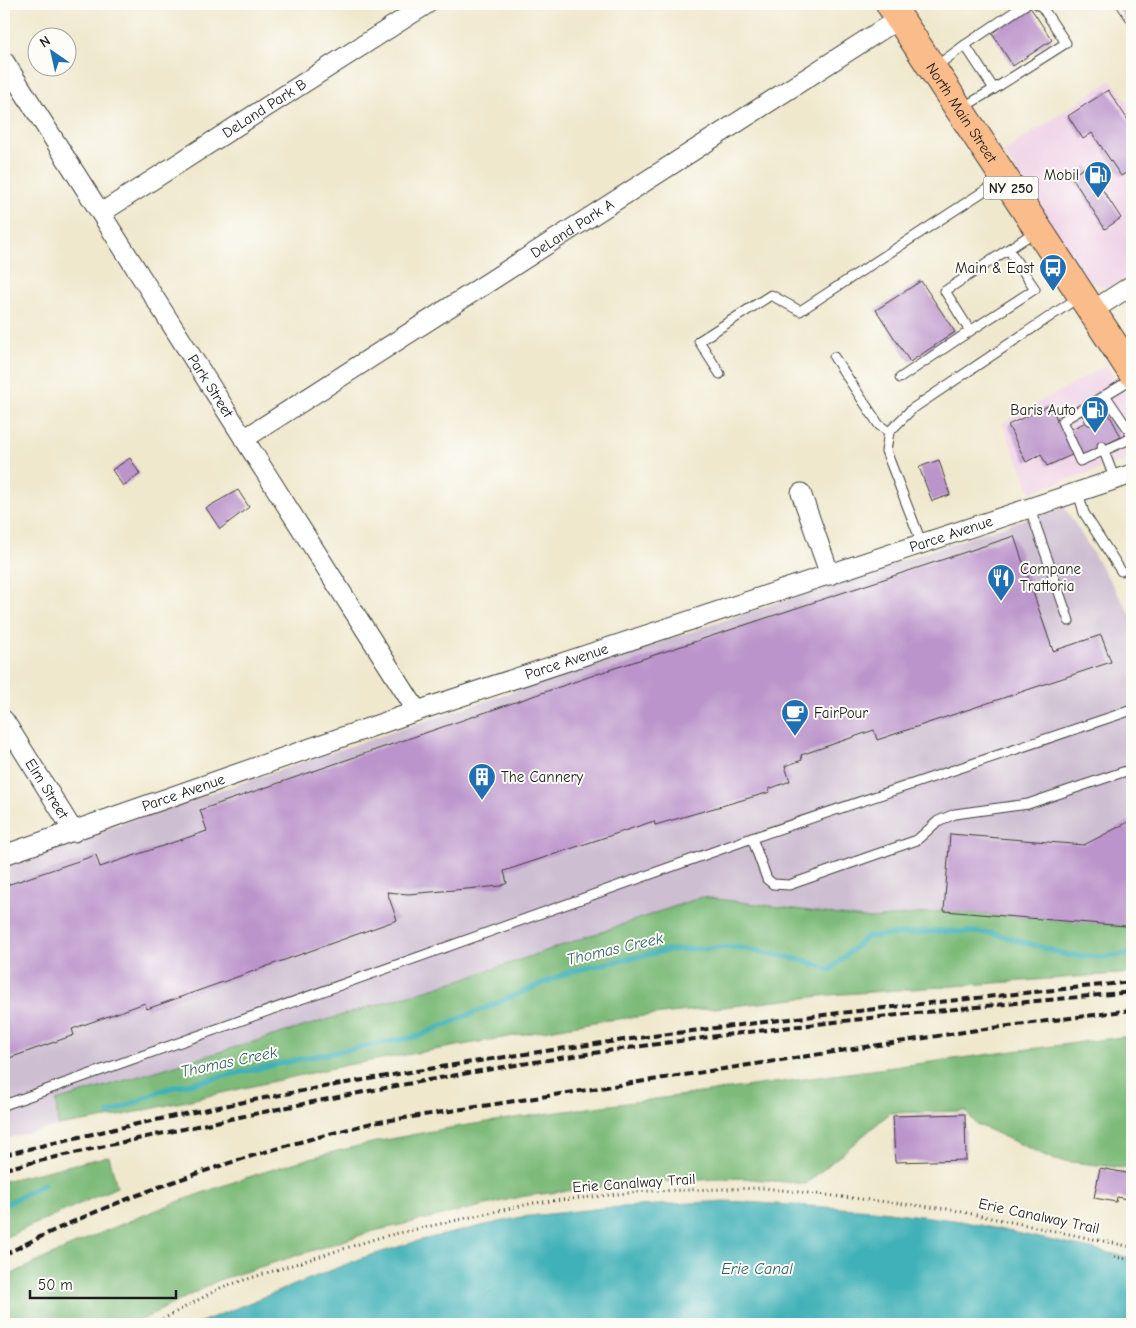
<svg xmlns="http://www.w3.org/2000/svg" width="1136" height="1328" font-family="'Comic Neue',sans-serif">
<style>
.built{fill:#efd0e6}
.industrial{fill:#cdbed2}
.forest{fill:#7ebb7a;stroke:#4d6c4b}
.water{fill:#40b1b7;stroke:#2e666a}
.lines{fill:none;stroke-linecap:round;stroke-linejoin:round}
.stream{stroke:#40b1b7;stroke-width:5.5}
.building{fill:#bb94cb}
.service-casing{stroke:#3c3b37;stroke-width:11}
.minor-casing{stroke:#3c3b37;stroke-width:21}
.primary-casing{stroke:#3c3b37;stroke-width:30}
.path{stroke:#3c3b37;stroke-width:3;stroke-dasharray:1 4;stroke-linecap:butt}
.service{stroke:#fff;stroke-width:9}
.minor{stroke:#fff;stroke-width:19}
.primary{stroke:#f9bc8a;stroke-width:28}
.rail{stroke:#1c1c1c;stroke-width:4;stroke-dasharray:8 4;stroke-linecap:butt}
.labels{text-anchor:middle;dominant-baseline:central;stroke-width:4;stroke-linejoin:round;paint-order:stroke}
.shield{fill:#fdfcf7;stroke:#605f5e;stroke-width:1}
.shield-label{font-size:14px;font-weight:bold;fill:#1c1c1c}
.street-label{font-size:15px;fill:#1c1c1c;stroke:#fdfcf7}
.poi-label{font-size:15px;fill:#1c1c1c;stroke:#fdfcf7;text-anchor:end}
.water-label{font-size:16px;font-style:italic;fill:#2c5f62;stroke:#fdfcf7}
</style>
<rect width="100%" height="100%" fill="#fdfcf7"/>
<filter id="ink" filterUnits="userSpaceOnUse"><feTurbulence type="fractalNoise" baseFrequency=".02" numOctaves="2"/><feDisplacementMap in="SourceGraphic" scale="10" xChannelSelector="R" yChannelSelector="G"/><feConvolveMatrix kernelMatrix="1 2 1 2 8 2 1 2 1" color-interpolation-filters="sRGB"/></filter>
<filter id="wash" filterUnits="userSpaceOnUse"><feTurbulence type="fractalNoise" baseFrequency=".0096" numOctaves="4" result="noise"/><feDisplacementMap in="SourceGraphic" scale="20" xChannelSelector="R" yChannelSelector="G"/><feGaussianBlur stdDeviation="1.12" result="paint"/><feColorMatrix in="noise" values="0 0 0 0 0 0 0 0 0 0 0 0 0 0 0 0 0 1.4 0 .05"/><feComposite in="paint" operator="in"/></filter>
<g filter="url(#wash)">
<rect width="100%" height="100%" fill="#efe8cd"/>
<g class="built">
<path d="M1110,81L1115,84L1132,110V273L1113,286L1105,288L1088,281L1003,152Z"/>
<path d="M1107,365L1132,407V458L1031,492L1002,423Z"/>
</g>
<path class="industrial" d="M1064,506L1132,617V926L944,911L871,919L702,897L476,975L56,1101L58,1126L4,1139V863Z"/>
<g class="forest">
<path d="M702,897L871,919L944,911L1132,926V973L830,995L600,1021L342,1066L119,1116L58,1126L56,1101L476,975Z"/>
<path d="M1130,1036H1132V1169L1055,1160L976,1124L966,1111L890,1113L806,1184L742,1178L634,1183L525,1196L374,1231L219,1280L134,1324H4V1278C104,1228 210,1186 318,1156C430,1126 548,1114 663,1098C818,1077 974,1056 1130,1036Z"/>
<path d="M109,1156L117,1187L4,1238V1181Z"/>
</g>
<path class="water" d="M726,1201L873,1210L961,1221L1132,1258V1324H196L362,1258L421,1240L521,1217L604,1208Z"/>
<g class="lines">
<g class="stream">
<path d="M109,1114L166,1089L305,1058L419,1036L572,971L669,950L737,947L807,961L830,970L866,937L938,931L992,933L1068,955L1104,957L1132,954"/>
<path d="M4,1205L44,1184"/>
</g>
</g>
<g id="blocks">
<g class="building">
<path d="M1115,4H1132V29Z"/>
<path d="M1030,7L1052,40L1013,66L991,32Z"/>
<path d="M1108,90L1132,126V169L1121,176L1092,133L1083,139L1068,116Z"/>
<path d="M1087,166L1121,218L1105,229L1071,176Z"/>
<path d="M921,281L955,332L910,362L876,310Z"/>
<path d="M1050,405L1074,454L1047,466L1041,454L1026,462L1008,425Z"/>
<path d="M1108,412L1121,437L1081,456L1069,430Z"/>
<path d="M130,458L140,474L123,486L112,470Z"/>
<path d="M939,460L950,495L932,501L919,467Z"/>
<path d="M238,490L249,507L220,529L206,508Z"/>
<path d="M1014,536L1053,651L1101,635L1111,662L877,740L874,730L801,755L802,760L785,766L790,781L769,789L770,792L655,825L654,821L504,871L507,883L501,886L408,894L387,892L397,920L147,1009L145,1003L72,1029L74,1035L4,1060V886L96,855L100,867L207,831L200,810L606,671Z"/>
<path d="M1132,820V922L1125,926L944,911L950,834L1084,845Z"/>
<path d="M965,1114L966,1160L895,1162L893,1116Z"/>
<path d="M1100,1168L1132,1174V1200L1117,1197L1116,1202L1094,1198Z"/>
</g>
</g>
</g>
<g filter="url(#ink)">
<use href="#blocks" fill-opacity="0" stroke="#3c3b37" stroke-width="1"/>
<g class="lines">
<defs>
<g id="service">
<path d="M965,45L1026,4"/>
<path d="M935,67L965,45L994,89L962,108"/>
<path d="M994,89L1066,43L1042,7L1037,4"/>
<path d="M1009,250L1035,289L970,331L945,291L1036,231"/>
<path d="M834,357L879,425L889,432"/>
<path d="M720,374L699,341L771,295L800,311L1001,180"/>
<path d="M900,378L970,331"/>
<path d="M1105,395L1131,433L1128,440L1080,461L1062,421L1132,379"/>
<path d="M1084,408L1090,420"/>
<path d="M1102,446L1115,480"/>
<path d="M1078,492L1084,513L1121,571"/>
<path d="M1030,509L1069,621"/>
<path d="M922,544L886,451L889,432L912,409L1079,297"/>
<path d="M752,838L767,879L773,884L789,885L917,840L938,821L955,814L1028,804L1132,769"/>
<path d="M4,1105L752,838L1132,710"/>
</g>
<g id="minor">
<path id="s1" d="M4,61L417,711"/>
<path id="s2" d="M101,213L427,4"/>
<path d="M1092,311L1132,285"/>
<path id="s3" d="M244,439L900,18"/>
<path d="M801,493L830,575"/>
<path id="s4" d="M4,720L74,832"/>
<path id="s5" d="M4,855L417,711L1132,474"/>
</g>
<g id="primary">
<path id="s6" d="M890,4L1132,372"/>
</g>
</defs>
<use href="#service" class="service-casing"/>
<use href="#minor" class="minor-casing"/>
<use href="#primary" class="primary-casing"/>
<g class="path">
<path d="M1114,1257L1132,1260"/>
<path d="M154,1324L222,1287L381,1237L534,1203L647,1191L764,1188L948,1209L1132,1247"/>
</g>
<use href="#service" class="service"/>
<use href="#minor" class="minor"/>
<use href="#primary" class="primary"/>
<g class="rail">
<path d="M4,1155C374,1063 753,1020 1132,982"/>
<path d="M4,1169C174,1130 344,1093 516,1065C720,1032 927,1011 1132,992"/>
<path d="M4,1255C121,1194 244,1155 372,1123L970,1031L1132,1010"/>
</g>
</g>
</g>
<defs>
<symbol id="fuel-pin" viewBox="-11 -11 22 30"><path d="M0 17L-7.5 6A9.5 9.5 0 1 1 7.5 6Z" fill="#1f6fb2" stroke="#fdfcf7"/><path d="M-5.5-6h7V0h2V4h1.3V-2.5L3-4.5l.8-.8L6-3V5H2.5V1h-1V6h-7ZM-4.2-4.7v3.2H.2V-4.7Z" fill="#fff"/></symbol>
<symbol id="bus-pin" viewBox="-11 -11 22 30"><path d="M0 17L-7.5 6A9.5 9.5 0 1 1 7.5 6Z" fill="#1f6fb2" stroke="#fdfcf7"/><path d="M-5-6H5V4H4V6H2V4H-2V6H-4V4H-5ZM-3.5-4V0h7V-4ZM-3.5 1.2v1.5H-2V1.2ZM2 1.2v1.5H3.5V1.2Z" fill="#fff"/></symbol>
<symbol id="restaurant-pin" viewBox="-11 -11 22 30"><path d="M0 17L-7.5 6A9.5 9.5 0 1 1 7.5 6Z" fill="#1f6fb2" stroke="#fdfcf7"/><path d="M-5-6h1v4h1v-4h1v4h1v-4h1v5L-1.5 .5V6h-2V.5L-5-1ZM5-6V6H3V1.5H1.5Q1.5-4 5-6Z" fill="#fff"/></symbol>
<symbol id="cafe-pin" viewBox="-11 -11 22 30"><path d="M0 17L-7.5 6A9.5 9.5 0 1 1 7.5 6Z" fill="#1f6fb2" stroke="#fdfcf7"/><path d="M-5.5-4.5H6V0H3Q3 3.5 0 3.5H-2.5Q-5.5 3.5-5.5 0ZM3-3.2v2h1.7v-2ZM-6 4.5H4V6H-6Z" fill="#fff"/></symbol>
<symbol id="building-pin" viewBox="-11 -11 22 30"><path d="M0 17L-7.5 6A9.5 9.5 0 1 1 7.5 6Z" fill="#1f6fb2" stroke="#fdfcf7"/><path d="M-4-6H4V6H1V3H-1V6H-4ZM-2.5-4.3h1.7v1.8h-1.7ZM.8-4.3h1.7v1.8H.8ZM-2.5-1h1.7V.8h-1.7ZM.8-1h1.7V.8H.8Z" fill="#fff"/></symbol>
</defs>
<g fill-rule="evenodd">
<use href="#fuel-pin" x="1082" y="159" width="32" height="43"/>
<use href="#bus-pin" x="1037" y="252" width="32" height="43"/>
<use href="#fuel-pin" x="1079" y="394" width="32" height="43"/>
<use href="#restaurant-pin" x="985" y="562" width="32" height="43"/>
<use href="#cafe-pin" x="779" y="697" width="32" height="43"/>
<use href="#building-pin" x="466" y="761" width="32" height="43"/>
</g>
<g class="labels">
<rect class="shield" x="983.5" y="176.5" width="55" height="23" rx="4"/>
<g class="shield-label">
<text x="1011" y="188">NY 250</text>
</g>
<g class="street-label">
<text stroke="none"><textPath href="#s2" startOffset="194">DeLand Park B</textPath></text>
<text stroke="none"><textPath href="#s6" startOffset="130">North Main Street</textPath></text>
<text stroke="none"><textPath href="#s3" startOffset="390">DeLand Park A</textPath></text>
<text stroke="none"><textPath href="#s1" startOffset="385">Park Street</textPath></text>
<text stroke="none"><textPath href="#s5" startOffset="1000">Parce Avenue</textPath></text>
<text stroke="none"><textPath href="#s5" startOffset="595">Parce Avenue</textPath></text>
<text stroke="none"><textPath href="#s4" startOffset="81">Elm Street</textPath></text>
<text stroke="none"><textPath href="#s5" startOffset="190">Parce Avenue</textPath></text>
<text transform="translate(634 1183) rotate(-4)">Erie Canalway Trail</text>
<text transform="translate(1039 1216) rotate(12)">Erie Canalway Trail</text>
</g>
<g class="poi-label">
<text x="1079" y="175">Mobil</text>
<text x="1034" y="268">Main &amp; East</text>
<text x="1076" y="410">Baris Auto</text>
<text x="1020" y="569" text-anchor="start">Compane<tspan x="1020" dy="17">Trattoria</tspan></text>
<text x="814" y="713" text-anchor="start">FairPour</text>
<text x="501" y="777" text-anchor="start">The Cannery</text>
</g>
<g class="water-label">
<text transform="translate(615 949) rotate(-13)">Thomas Creek</text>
<text transform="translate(229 1062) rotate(-12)">Thomas Creek</text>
<text x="757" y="1269">Erie Canal</text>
</g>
</g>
<rect width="1136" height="1328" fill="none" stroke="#fdfcf7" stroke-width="20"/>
<g transform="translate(52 52) rotate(326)"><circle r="24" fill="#fdfcf7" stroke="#a3a29f"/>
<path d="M0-4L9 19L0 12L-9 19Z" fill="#1f6fb2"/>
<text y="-8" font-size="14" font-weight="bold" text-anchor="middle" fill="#1c1c1c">N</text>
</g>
<path d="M30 1290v8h146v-8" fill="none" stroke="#1c1c1c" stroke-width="2.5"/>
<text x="38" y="1290" font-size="15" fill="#1c1c1c" stroke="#fdfcf7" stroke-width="4" paint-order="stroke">50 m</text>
</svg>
